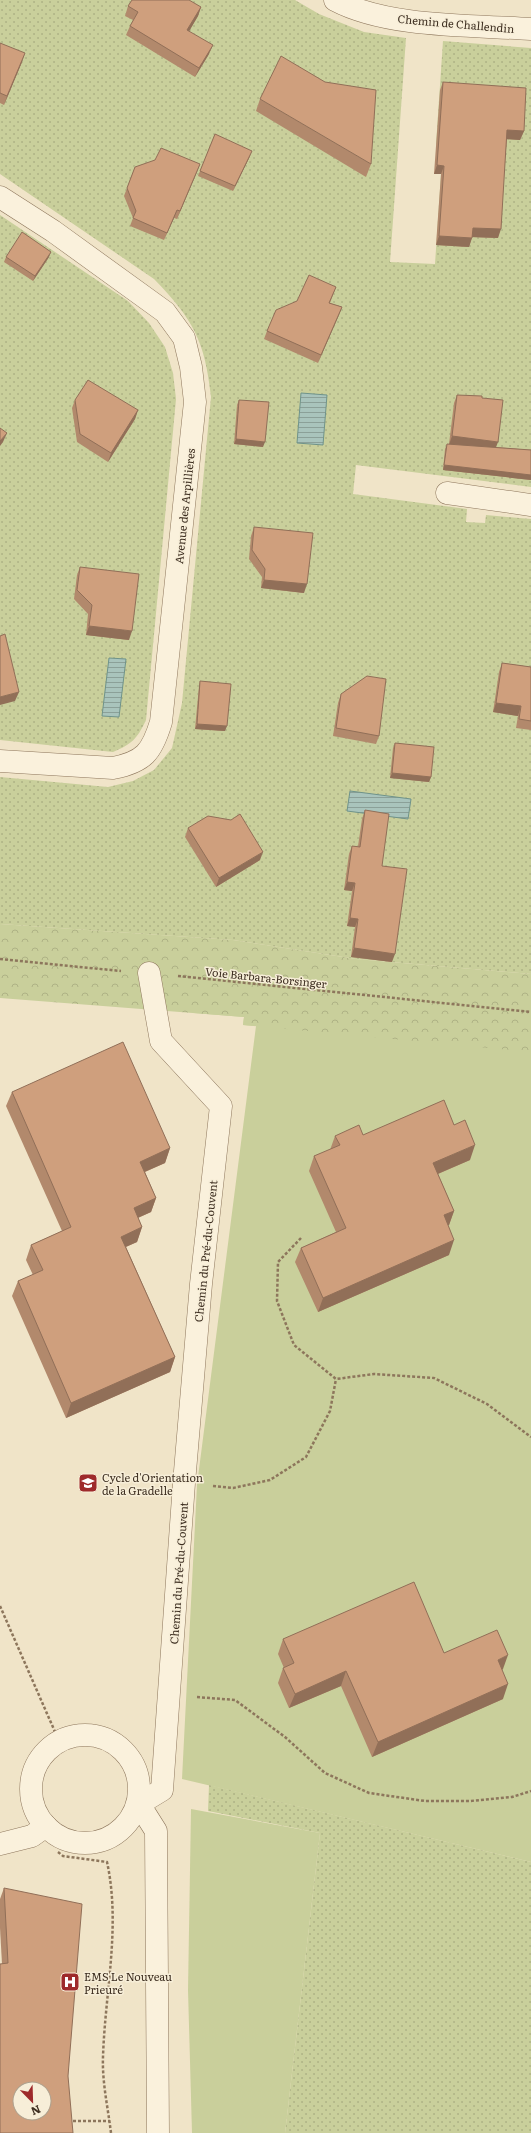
<svg xmlns="http://www.w3.org/2000/svg" width="531" height="2133" font-family="Literata,serif">
<style>
.grass{fill:#c9cf9b}
.park{fill:url(#park-crowns)}
.garden{fill:url(#garden-dots)}
.water{fill:url(#water-rules);stroke:#6f938a}
.lines{fill:none;stroke-linecap:round;stroke-linejoin:round}
.street-casing{stroke:#8d765c;stroke-width:23}
.path{stroke:#8d765c;stroke-width:2.5;stroke-dasharray:3 2;stroke-linecap:butt}
.street{stroke:#faf1dc;stroke-width:22}
.wall{fill:#b2896c}
.shaded-wall{fill:#916f58}
.building{fill:#cf9f7d;stroke:#916f58;fill-rule:evenodd}
.labels{text-anchor:middle;dominant-baseline:central;stroke-width:3;stroke-linejoin:round;paint-order:stroke}
.street-label{font-size:11px;fill:#3d2e20;stroke:#f7eed8}
.poi-label{font-size:11px;fill:#3d2e20;stroke:#f7eed8;text-anchor:start}
</style>
<defs>
<pattern id="park-crowns" width="20" height="18" patternUnits="userSpaceOnUse"><rect width="20" height="18" fill="#c9cf9b"/><path d="M2 6a3 3 0 1 1 6 0M12 15a3 3 0 1 1 6 0" fill="none" stroke="#aeb285"/></pattern>
<pattern id="garden-dots" width="8" height="8" patternUnits="userSpaceOnUse"><rect width="8" height="8" fill="#c9cf9b"/><path d="M2 2h.1M6 6h.1" fill="none" stroke="#aeb285" stroke-width="1.8" stroke-linecap="round"/></pattern>
<pattern id="water-rules" width="6" height="5" patternUnits="userSpaceOnUse"><rect width="6" height="5" fill="#a9c4bc"/><path d="M0 2.5h6" fill="none" stroke="#8ba098"/></pattern>
</defs>
<rect width="100%" height="100%" fill="#f0e4c8"/>
<g class="grass">
<path d="M196,1002L531,1037V1862L182,1779L197,1485L256,1026L243,1025L244,1017L194,1013Z"/>
<path d="M191,1809L320,1833L285,2133H192L188,1990Z"/>
</g>
<path class="park" d="M0,924L233,940L356,959L531,974V1052L243,1025L244,1017L0,998Z"/>
<g class="garden">
<path d="M0,0H295L319,14L364,32L406,38L390,262L435,264L441,174L462,175L436,144L443,41L531,48V487L356,465L353,494L467,509L466,522L485,523L486,515L531,519V974L356,959L233,940L0,924V777L108,787L133,781L154,770L172,748L182,703L211,397C205,341 193,319 154,279L0,174Z"/>
<path d="M0,215L128,301L149,323L165,347L173,373L176,399L146,720C137,739 132,744 113,752L0,740Z"/>
<path d="M209,1785L531,1862V2133H285L320,1833L208,1811Z"/>
</g>
<g class="water">
<path d="M301,393L327,395L323,445L297,443Z"/>
<path d="M109,658L126,659L119,717L102,716Z"/>
<path d="M350,791L411,799L408,819L347,811Z"/>
</g>
<g class="lines">
<defs>
<g id="street">
<path d="M335,0C388,28 472,25 531,29"/>
<path d="M0,197L53,231L165,312L184,338L191,367L195,402L161,722C152,752 144,762 113,768L0,761"/>
<path d="M447,493L531,505"/>
<path d="M149,973L161,1041L221,1106L201,1284L184,1483L162,1790L139,1804L156,1831L158,2133"/>
<circle cx="85" cy="1789" r="54"/>
<path d="M0,1844L32,1836L46,1826"/>
</g>
</defs>
<use href="#street" class="street-casing"/>
<g class="path">
<path d="M0,959L121,971"/>
<path d="M178,976L531,1012"/>
<path d="M301,1238L278,1262L277,1301L294,1345L336,1379L374,1374L434,1378L487,1404L531,1437"/>
<path d="M213,1486L233,1488L270,1480L306,1457L330,1411L336,1379"/>
<path d="M0,1606L59,1741"/>
<path d="M197,1697L235,1700L285,1737L325,1773L369,1793L425,1801H470L512,1797L531,1791"/>
<path d="M58,1852L63,1856L107,1862C121,1926 105,1992 103,2057C102,2082 108,2108 111,2133"/>
<path d="M68,2121H110"/>
</g>
<use href="#street" class="street"/>
</g>
<g class="wall">
<path d="M128,6L201,7L198,16L189,31L209,54L195,77L126,35L130,26L133,20L125,16Z"/>
<path d="M0,43L22,62L4,105L0,103Z"/>
<path d="M443,82L524,131L520,140L507,139L498,238L472,237L469,247L436,245L441,174H434L440,90Z"/>
<path d="M260,99L371,164L366,177L256,111Z"/>
<path d="M215,134L250,156L233,191L198,176Z"/>
<path d="M200,164L177,219L174,218L164,240L130,226L133,218L124,196L135,167Z"/>
<path d="M6,257H49L33,281L4,262Z"/>
<path d="M336,287L330,303L342,307L318,363L264,339L267,331Z"/>
<path d="M457,395L482,398L496,447L531,450V480L443,470L445,449L447,444H449L454,403Z"/>
<path d="M75,400L138,410L135,419L108,462L77,442L72,408Z"/>
<path d="M239,400L263,447L234,444L237,405Z"/>
<path d="M254,527L304,593L261,588L262,577L249,559L251,536Z"/>
<path d="M80,567L129,640L86,635L88,614L74,599L77,575Z"/>
<path d="M502,663L531,667V730L516,728L518,716L493,712L499,672Z"/>
<path d="M200,681L225,731L195,729L199,686Z"/>
<path d="M341,694L379,736L376,744L333,736L338,703Z"/>
<path d="M395,743L431,777L429,782L390,778L393,748Z"/>
<path d="M365,810L382,866L392,962L351,957L355,927L347,926L352,891L344,890L349,854L352,846H358L362,819Z"/>
<path d="M188,828L260,860L216,887L185,837Z"/>
<path d="M12,1092L170,1148L165,1163L145,1172L156,1198L151,1212L138,1218L142,1227L137,1242L126,1247L175,1357L170,1372L66,1418L12,1296L18,1281L33,1275L26,1260L31,1245L62,1231L6,1106Z"/>
<path d="M363,1135L470,1160L438,1174L454,1211L449,1225H448L449,1255L318,1312L295,1262L301,1248L336,1232L309,1171L314,1156L330,1150L335,1136Z"/>
<path d="M283,1639L444,1653L503,1669L502,1670L503,1699L372,1757L341,1686L289,1708L278,1683L283,1668H284L278,1654Z"/>
<path d="M4,1888L68,2076L2,1964L0,1928V1899Z"/>
</g>
<g class="shaded-wall">
<path d="M201,7L198,16L184,40L187,30Z"/>
<path d="M213,45L209,54L195,77L199,68Z"/>
<path d="M25,53L22,62L4,105L7,96Z"/>
<path d="M507,130L524,131L520,140L504,139Z"/>
<path d="M252,151L250,156L233,191L235,186Z"/>
<path d="M200,164L197,172L177,219L180,211Z"/>
<path d="M437,165L444,166L441,174H434Z"/>
<path d="M177,210L174,218L164,240L167,233Z"/>
<path d="M473,228L501,229L498,238L470,237Z"/>
<path d="M439,236L472,238L469,247L436,245Z"/>
<path d="M51,252L49,257L33,281L35,276Z"/>
<path d="M342,307L339,315L318,363L321,355Z"/>
<path d="M138,410L135,419L108,462L111,453Z"/>
<path d="M7,433L3,442L0,446V441Z"/>
<path d="M452,436L498,442L495,450L449,445Z"/>
<path d="M236,439L265,442L263,447L234,444Z"/>
<path d="M444,465L531,475V480L443,470Z"/>
<path d="M264,580L307,584L304,593L261,588Z"/>
<path d="M89,626L132,631L129,640L86,635Z"/>
<path d="M19,692L15,701L0,705V697Z"/>
<path d="M496,703L521,706L518,716L493,712Z"/>
<path d="M197,724L227,726L225,731L195,729Z"/>
<path d="M392,773L431,777L429,782L390,778Z"/>
<path d="M263,852L260,860L216,887L219,878Z"/>
<path d="M347,882L355,883L352,891L344,890Z"/>
<path d="M350,918L358,919L355,927L347,926Z"/>
<path d="M354,948L395,954L392,962L351,957Z"/>
<path d="M475,1145L470,1160L428,1178L433,1163Z"/>
<path d="M170,1148L165,1163L135,1176L140,1162Z"/>
<path d="M156,1198L151,1212L128,1222L134,1208Z"/>
<path d="M454,1211L449,1225L438,1230L444,1215Z"/>
<path d="M142,1227L137,1242L116,1251L121,1237Z"/>
<path d="M454,1240L449,1255L318,1312L323,1298Z"/>
<path d="M175,1357L170,1372L66,1418L71,1403Z"/>
<path d="M508,1655L503,1669L492,1674L498,1660Z"/>
<path d="M346,1671L341,1686L289,1708L295,1694Z"/>
<path d="M508,1684L503,1699L372,1757L378,1742Z"/>
</g>
<g class="building">
<path d="M132,0H189L201,7L187,30L213,45L199,68L130,26L138,12L128,6Z"/>
<path d="M0,43L25,53L7,96L0,93Z"/>
<path d="M281,56L325,82L376,90L371,164L260,99Z"/>
<path d="M443,82L526,88L524,131L507,130L501,229L473,228L472,238L439,236L444,166L437,165Z"/>
<path d="M215,134L252,151L235,186L200,171Z"/>
<path d="M161,148L200,164L180,211L177,210L167,233L133,218L136,211L127,188L135,167L155,160Z"/>
<path d="M22,232L51,252L35,276L6,257Z"/>
<path d="M309,275L336,287L329,303L342,307L321,355L267,331L276,310L297,301Z"/>
<path d="M88,380L138,410L111,453L80,434L75,400Z"/>
<path d="M457,395L482,396V398L503,400L498,442L452,436Z"/>
<path d="M239,400L269,402L265,442L236,439Z"/>
<path d="M0,428L7,433L0,441Z"/>
<path d="M447,444L531,450V475L444,465Z"/>
<path d="M254,527L313,533L307,584L264,580L265,569L252,550Z"/>
<path d="M80,567L139,574L132,631L89,626L92,605L77,590Z"/>
<path d="M5,634L19,692L0,697V636Z"/>
<path d="M502,663L531,667V721L519,719L521,706L496,703Z"/>
<path d="M367,676L386,679L379,736L336,728L341,694Z"/>
<path d="M200,681L231,684L227,726L197,724Z"/>
<path d="M395,743L434,747L431,777L392,773Z"/>
<path d="M365,810L389,814L382,866L407,869L395,954L354,948L358,919L350,918L355,883L347,882L352,846L360,847Z"/>
<path d="M240,814L263,852L219,878L188,828L208,816L231,820Z"/>
<path d="M123,1042L170,1148L140,1162L156,1198L134,1208L142,1227L121,1237L175,1357L71,1403L18,1281L43,1270L31,1245L71,1227L12,1092Z"/>
<path d="M444,1100L454,1125L465,1120L475,1145L433,1163L454,1211L444,1215L454,1240L323,1298L301,1248L346,1228L314,1156L340,1145L335,1136L359,1125L363,1135Z"/>
<path d="M414,1582L444,1653L497,1630L508,1655L498,1660L508,1684L378,1742L346,1671L295,1694L283,1668L294,1663L283,1639Z"/>
<path d="M4,1888L82,1904L68,2076L73,2133H0V1964L8,1963ZM20,2089H44V2113H20Z"/>
</g>
<defs>
<symbol id="school-square" viewBox="-11 -11 22 22"><rect x="-9" y="-9" width="18" height="18" rx="4" fill="#9e2a2b" stroke="#f7eed8"/><path d="M0-5L7-2L0 1L-7-2ZM-4 1L0 2.5L4 1V4Q0 6-4 4Z" fill="#fff"/></symbol>
<symbol id="hospital-square" viewBox="-11 -11 22 22"><rect x="-9" y="-9" width="18" height="18" rx="4" fill="#9e2a2b" stroke="#f7eed8"/><path d="M-5-5h3v3.5h4V-5h3V5h-3V1.5h-4V5h-3Z" fill="#fff"/></symbol>
</defs>
<g fill-rule="evenodd">
<use href="#school-square" x="77" y="1472" width="22" height="22"/>
<use href="#hospital-square" x="59" y="1971" width="22" height="22"/>
</g>
<g class="labels">
<g class="street-label">
<text transform="translate(456 23) rotate(5)">Chemin de Challendin</text>
<text transform="translate(184 506) rotate(-84)">Avenue des Arpillières</text>
<text transform="translate(266 977) rotate(6)">Voie Barbara-Borsinger</text>
<text transform="translate(205 1251) rotate(-84)">Chemin du Pré-du-Couvent</text>
<text transform="translate(178 1573) rotate(-86)">Chemin du Pré-du-Couvent</text>
</g>
<g class="poi-label">
<text x="102" y="1477">Cycle d'Orientation<tspan x="102" dy="13">de la Gradelle</tspan></text>
<text x="84" y="1976">EMS Le Nouveau<tspan x="84" dy="13">Prieuré</tspan></text>
</g>
</g>
<g transform="translate(32 2101) rotate(157)"><circle r="19" fill="#f7eed8" stroke="#ada18e"/>
<path d="M0-3L7 15L0 10L-7 15Z" fill="#9e2a2b"/>
<text y="-6" font-size="11" font-weight="bold" text-anchor="middle" fill="#3d2e20">N</text>
</g>
</svg>
